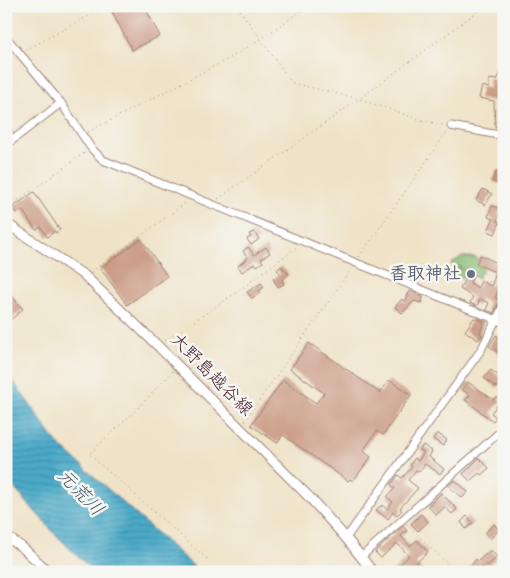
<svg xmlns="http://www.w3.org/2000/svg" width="510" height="578" font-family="Kalam,'Klee One',sans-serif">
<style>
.forest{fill:url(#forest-firs);stroke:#6a6d50}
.water{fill:url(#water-rules);stroke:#4a647a}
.building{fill:#cb9b85}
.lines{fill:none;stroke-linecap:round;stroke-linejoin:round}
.minor-casing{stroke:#9c8179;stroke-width:9}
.major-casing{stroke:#9c8179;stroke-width:11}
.path{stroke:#9c8179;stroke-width:1;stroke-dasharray:1 4;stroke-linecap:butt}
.minor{stroke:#fff;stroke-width:7}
.major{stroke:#fff;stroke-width:9}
.worship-dot{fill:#6b7280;stroke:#f6f6f2;stroke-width:2}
.labels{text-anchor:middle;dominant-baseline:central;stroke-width:5;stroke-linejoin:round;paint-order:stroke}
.worship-label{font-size:18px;font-weight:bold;fill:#5b616d;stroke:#f6f6f2;text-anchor:end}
.street-label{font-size:18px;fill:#4a1f2b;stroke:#f6f6f2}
.water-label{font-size:19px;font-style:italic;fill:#4a576a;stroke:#f6f6f2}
</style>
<defs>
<pattern id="forest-firs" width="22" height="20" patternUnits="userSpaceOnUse" patternTransform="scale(1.25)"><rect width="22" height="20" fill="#89bb75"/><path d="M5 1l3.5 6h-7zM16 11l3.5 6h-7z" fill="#729760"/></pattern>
<pattern id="water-rules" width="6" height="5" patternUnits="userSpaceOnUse" patternTransform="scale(1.25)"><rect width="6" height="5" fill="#4aaac9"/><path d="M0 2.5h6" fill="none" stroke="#408aa3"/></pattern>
</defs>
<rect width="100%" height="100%" fill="#f6f6f2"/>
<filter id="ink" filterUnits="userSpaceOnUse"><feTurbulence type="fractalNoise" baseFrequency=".02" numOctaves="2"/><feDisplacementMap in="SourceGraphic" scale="10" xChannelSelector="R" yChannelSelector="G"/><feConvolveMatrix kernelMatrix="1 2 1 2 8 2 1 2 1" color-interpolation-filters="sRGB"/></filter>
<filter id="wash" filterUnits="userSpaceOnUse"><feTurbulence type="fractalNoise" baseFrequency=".0096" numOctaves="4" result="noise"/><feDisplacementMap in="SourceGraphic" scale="20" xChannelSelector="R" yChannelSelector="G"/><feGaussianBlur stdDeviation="1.12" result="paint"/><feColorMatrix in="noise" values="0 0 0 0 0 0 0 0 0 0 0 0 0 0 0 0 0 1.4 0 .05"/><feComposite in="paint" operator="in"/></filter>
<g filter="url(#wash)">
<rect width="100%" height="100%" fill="#efe3c7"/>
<path class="forest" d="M461,257H475L483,265L482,272L477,278C473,275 470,270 464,272V277L462,278H457L450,268L452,263Z"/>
<path class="water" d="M6,371L57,443L200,572H94L55,534L6,479Z"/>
<g id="blocks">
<g class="building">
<path d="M109,6H144L160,36L132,50Z"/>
<path d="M504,66V127H495L494,101L479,98L482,86L489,88V79L497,80Z"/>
<path d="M497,170L504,174L499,184L492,181Z"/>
<path d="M483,189L492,194L485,205L476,200Z"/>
<path d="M34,192L60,230L56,233L55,231L47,237L41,227L36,230L22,210L17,213L13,207Z"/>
<path d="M492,206L501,208L497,221L500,222L495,234L488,231L493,219L488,217Z"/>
<path d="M254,232L259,239L251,245L247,239L251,237L249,234Z"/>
<path d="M141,239L167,276L127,305L100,268Z"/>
<path d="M248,247L254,255L266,247L270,253L261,259L263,262L257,266L255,263L242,272L238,266L248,258L243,251Z"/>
<path d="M480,255L504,266V285L501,284L495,298L500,300L494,313L486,310L489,303L480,299L477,306L470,303L473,297L460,289L469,272L474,273L470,283L478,288L481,281L491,286L495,276L493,275L495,272L476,264Z"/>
<path d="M281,266L289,274L282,280L284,284L278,287L273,279L281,274L277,270Z"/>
<path d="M261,283L264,287L259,291L260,293L252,298L247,292Z"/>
<path d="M6,289L23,309L6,324Z"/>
<path d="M410,291L423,297L421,303L414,301L402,313L395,307L402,299L405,302Z"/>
<path d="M474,318L484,321L480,333L482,335L478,340L465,331Z"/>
<path d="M496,335L504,341V352L501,355L489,346Z"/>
<path d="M309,343L380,393L389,380L411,395L383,435L377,431L363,451L371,457L353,481L350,479L348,481L283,435L277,443L251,425L283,380L316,403L324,393L290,369Z"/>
<path d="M491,370L504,380L497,388L484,378Z"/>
<path d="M468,382L494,400L496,397L501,400L491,413L496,417L493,421L465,400L470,395L462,390Z"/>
<path d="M437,433L447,440L443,446L433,439Z"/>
<path d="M423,445L432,451L429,457L444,469L440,474L425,464L419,472L416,470L408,480L418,488L400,508L402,510L397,515L393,512L388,519L376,510L380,506L381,507L382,505L387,509L393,502L387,497L395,488L391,485L398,475L402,478L412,467L410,465L415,458L418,461L424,452L420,450Z"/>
<path d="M479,458L489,468L481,475L479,473L470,481L463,474Z"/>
<path d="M455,480L468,492L462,498L448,486Z"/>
<path d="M441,493L457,509L452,514L445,507L436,515L428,506Z"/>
<path d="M421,514L428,522L418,531L411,524Z"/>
<path d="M467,516L473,523L466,529L461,522Z"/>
<path d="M494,524L499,530L490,539L485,533Z"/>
<path d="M403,526L407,531L401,536L410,546L417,540L428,552L416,563L424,572H392L409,556L397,543L381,558L375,552Z"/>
<path d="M491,550L497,557L487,566L485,564L479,572H466L476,559L478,561Z"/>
</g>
</g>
</g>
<g filter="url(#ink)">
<use href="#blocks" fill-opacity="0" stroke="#9c8179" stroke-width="1"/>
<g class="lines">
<defs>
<g id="minor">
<path d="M6,37L61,103L91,148L103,160L504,323"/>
<path d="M451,126L504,136"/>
<path d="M6,129L13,140"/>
<path d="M6,145L61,103"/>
<path d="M346,538L481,350L504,304"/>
<path d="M361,557L504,428"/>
<path d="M501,572L504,569"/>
</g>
<g id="major">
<path d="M6,223L85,276L158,346L311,499L346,538L373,572"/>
<path d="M6,536L23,548L49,572"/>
</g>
</defs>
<use href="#minor" class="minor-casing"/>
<use href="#major" class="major-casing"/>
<g class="path">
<path d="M237,6L292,83L359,99L421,120L444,125"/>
<path d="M26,50L107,6"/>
<path d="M88,132L230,58L261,39L308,6"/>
<path d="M218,199L359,99L485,6"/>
<path d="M6,209L87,151"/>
<path d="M359,257L447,132"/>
<path d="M91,272L187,202"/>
<path d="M475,275L504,289"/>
<path d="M165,341L237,292L298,246"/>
<path d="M173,371L134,412L89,454L207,559"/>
<path d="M245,421L351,269"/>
<path d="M406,524L456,572"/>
</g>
<use href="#minor" class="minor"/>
<use href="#major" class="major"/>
</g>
</g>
<circle class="worship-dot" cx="471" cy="274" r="5"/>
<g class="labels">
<g class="worship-label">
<text x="461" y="274">香取神社</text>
</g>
<g class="street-label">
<text transform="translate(211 375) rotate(45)">大野島越谷線</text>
</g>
<g class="water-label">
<text transform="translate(80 493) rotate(46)">元荒川</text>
</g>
</g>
<rect width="510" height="578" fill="none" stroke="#f6f6f2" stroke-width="25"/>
</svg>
